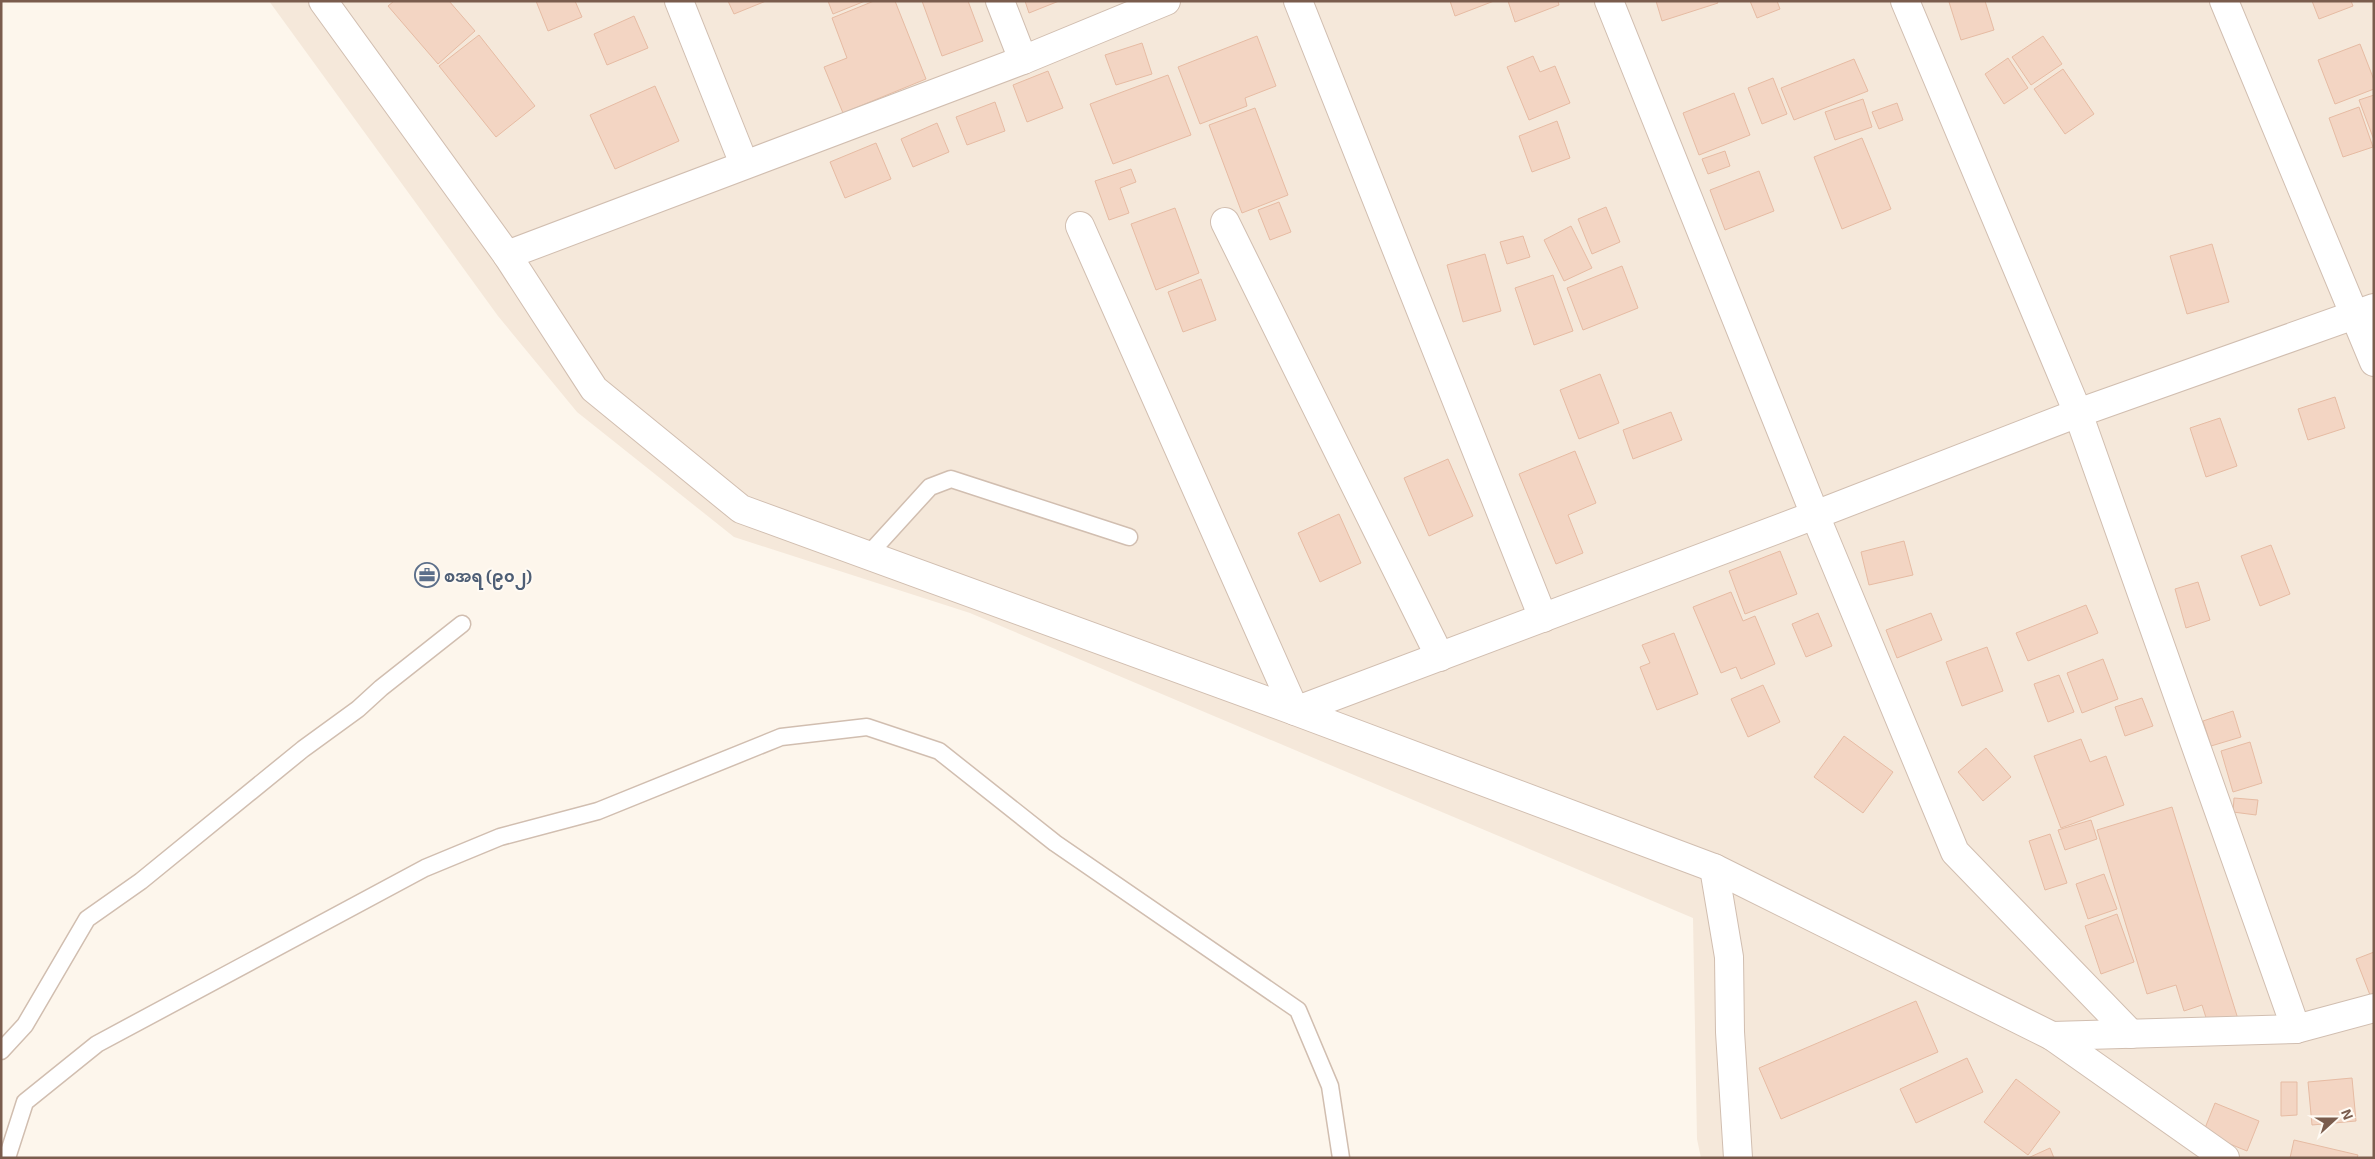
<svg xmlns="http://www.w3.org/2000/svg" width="2375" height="1159" font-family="'Exo 2','Noto Sans Myanmar',sans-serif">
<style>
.residential{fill:#f5e8da}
.building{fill:#f3d5c3;stroke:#e6bba3}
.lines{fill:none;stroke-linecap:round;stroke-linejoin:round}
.service-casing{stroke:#d1beb0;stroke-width:19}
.minor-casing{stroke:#d1beb0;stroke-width:30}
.tertiary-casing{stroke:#d1beb0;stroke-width:30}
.service{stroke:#fff;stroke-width:16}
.minor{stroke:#fff;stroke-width:28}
.tertiary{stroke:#fff;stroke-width:28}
.labels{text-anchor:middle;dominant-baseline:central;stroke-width:4;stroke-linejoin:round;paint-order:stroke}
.service-label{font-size:16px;font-weight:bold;fill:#4e5e75;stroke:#fffaf3;text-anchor:start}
</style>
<rect width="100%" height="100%" fill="#fdf6ec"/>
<path class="residential" d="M269,1H2374V1158H1701L1697,1139L1693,918L970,613L734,537L577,412L498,316Z"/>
<g class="building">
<path d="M394,1H449L475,31L438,64L388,6Z"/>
<path d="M536,1H575L582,17L548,31Z"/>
<path d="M728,1H766L734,14Z"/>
<path d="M828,1H865L833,14Z"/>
<path d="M874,1H895L926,79L843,113L824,67L847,58L832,18Z"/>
<path d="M922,1H968L983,41L942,56Z"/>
<path d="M1025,1H1059L1029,13Z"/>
<path d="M1450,1H1494L1455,16Z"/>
<path d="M1508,1H1558L1559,5L1515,22Z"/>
<path d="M1656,1H1717L1718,3L1662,21Z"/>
<path d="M1750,1H1777L1780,9L1757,18Z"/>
<path d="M1953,1H1985L1994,30L1961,40L1949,2Z"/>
<path d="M2312,1H2351L2353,6L2319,19Z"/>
<path d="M634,16L648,48L607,65L594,34Z"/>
<path d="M479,35L535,106L496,137L439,66Z"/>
<path d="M1257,36L1276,86L1245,98L1247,106L1200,124L1178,67Z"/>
<path d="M2043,36L2062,64L2031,85L2012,57Z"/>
<path d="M1142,43L1152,74L1116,85L1105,55Z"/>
<path d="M2360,44L2374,80V89L2335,104L2318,60Z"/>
<path d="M1533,56L1540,72L1555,66L1570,103L1529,120L1507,67Z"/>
<path d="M2008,58L2028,88L2004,104L1985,74Z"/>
<path d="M1854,59L1868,91L1794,120L1781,88Z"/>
<path d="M2063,69L2094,114L2065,134L2034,89Z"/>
<path d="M1048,71L1063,108L1027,122L1013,85Z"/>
<path d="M1168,75L1191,135L1113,164L1090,104Z"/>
<path d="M1773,78L1787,114L1762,124L1748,88Z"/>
<path d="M655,86L679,141L615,169L590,115Z"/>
<path d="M1734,93L1750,135L1699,155L1683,113Z"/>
<path d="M2374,95V140L2359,100Z"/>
<path d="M1863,99L1872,127L1835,140L1825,112Z"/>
<path d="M995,102L1005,131L967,145L956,117Z"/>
<path d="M1897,103L1903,120L1879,129L1872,112Z"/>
<path d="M2359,107L2373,147L2343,157L2329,118Z"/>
<path d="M1255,108L1288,195L1242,213L1209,125Z"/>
<path d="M1557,121L1570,158L1532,172L1519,136Z"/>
<path d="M937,123L949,152L913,167L901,139Z"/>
<path d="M1862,138L1891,209L1842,229L1814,157Z"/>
<path d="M876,143L891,179L845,198L830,162Z"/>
<path d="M1725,151L1730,166L1708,174L1702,159Z"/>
<path d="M1131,169L1136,182L1120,188L1129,213L1109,220L1095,181Z"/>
<path d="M1759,171L1774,211L1725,230L1710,190Z"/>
<path d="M1279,202L1291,232L1270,240L1258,210Z"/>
<path d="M1606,207L1620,242L1592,254L1578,219Z"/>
<path d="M1175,208L1199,273L1156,290L1131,224Z"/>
<path d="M1571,226L1592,268L1564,281L1544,240Z"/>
<path d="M1523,236L1530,257L1507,264L1500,242Z"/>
<path d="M2212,244L2229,302L2187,314L2170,256Z"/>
<path d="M1485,254L1501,311L1463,322L1447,265Z"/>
<path d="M1622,266L1638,308L1583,330L1567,288Z"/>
<path d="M1553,275L1573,331L1534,345L1515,288Z"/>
<path d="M1201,279L1216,320L1183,332L1168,292Z"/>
<path d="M1600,374L1619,423L1579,439L1560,390Z"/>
<path d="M2335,397L2345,428L2308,440L2298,409Z"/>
<path d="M1671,412L1682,440L1633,459L1623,430Z"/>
<path d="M2220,418L2237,466L2206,477L2190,428Z"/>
<path d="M1575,451L1596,503L1568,515L1583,553L1556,564L1519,474Z"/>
<path d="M1448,459L1473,516L1429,536L1404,478Z"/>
<path d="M1339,514L1361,563L1320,582L1298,533Z"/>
<path d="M1904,541L1913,575L1869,585L1861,552Z"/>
<path d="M2271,545L2290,594L2260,606L2241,556Z"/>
<path d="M1780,551L1797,594L1745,614L1729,571Z"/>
<path d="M2198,582L2210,620L2186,628L2175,589Z"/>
<path d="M1731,592L1743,621L1755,616L1775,664L1741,679L1736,667L1721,673L1693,607Z"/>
<path d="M2086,605L2098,633L2028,661L2016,633Z"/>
<path d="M1818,613L1832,646L1806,657L1792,624Z"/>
<path d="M1931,613L1942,640L1897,658L1886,630Z"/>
<path d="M1674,633L1698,694L1657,710L1640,667L1650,663L1642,645Z"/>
<path d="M1987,647L2003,691L1962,706L1946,662Z"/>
<path d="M2103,659L2118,699L2082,713L2067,673Z"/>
<path d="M2059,675L2074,712L2048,722L2034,684Z"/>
<path d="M1763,685L1780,722L1748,737L1731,699Z"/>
<path d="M2142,698L2153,726L2125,736L2115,707Z"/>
<path d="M2233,711L2241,737L2211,746L2203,721Z"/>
<path d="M1844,736L1893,772L1863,813L1814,777Z"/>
<path d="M2081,739L2090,762L2106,756L2124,805L2061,828L2034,756Z"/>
<path d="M2250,742L2262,783L2233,792L2221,751Z"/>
<path d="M1986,748L2011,777L1983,801L1958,772Z"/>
<path d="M2234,798L2258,800L2256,815L2233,812Z"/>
<path d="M2172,807L2238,1019L2209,1027L2202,1005L2184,1011L2176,985L2147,994L2097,830Z"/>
<path d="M2091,820L2097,839L2065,850L2058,830Z"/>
<path d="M2050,834L2067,883L2045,890L2029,841Z"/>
<path d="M2104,874L2117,909L2088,919L2076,884Z"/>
<path d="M2117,914L2134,962L2101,974L2085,926Z"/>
<path d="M2374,952V994L2370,995L2356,959Z"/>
<path d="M1916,1001L1938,1052L1781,1119L1759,1068Z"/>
<path d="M1967,1058L1983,1092L1916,1123L1900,1089Z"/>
<path d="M2352,1078L2356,1121L2312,1125L2308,1082Z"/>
<path d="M2016,1079L2060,1112L2028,1155L1984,1122Z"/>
<path d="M2281,1082H2297V1115L2281,1116Z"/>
<path d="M2215,1103L2259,1121L2247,1151L2203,1133Z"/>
<path d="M2294,1140L2358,1155L2357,1158H2290Z"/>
<path d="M2050,1148L2054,1158H2028Z"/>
</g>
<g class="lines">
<defs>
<g id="service">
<path d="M868,555L930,487L951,479L1129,537"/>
<path d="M1,1051L25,1025L87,919L141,881L303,749L358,709L381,688L462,624"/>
<path d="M7,1158L25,1102L97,1044L425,868L500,837L598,811L781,737L867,727L939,751L1055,843L1298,1010L1330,1086L1341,1158"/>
</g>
<g id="minor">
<path d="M679,1L744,164"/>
<path d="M1000,1L1023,60"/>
<path d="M1298,1L1543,618"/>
<path d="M1609,1L1815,515L1955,852L2131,1034"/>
<path d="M1905,1L2078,413L2296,1029"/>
<path d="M2224,1L2374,362"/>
<path d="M1225,222L1440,657"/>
<path d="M1080,226L1295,711L1815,515L2078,413L2374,308"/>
<path d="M507,255L1023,60L1166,1"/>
<path d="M1714,868L1729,957L1730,1032L1738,1158"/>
<path d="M2052,1036L2296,1029L2374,1008"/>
</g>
<path id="tertiary" d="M323,1L507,255L594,389L741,509L1295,711L1714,868L2052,1036L2225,1158"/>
</defs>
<use href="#service" class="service-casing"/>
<use href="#minor" class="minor-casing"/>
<use href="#tertiary" class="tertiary-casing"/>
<use href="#service" class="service"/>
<use href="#minor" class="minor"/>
<use href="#tertiary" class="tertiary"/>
</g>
<defs>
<symbol id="office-ring" viewBox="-11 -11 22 22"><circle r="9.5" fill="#fffaf3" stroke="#5c6f8a" stroke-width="1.5"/><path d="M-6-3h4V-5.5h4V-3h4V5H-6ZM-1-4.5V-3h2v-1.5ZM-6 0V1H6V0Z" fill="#5c6f8a"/></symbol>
</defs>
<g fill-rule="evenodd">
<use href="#office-ring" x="413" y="561" width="28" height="28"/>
</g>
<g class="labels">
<g class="service-label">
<text x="444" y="575">စအရ (၉၀၂)</text>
</g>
</g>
<rect width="2375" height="1159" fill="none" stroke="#7a5c4d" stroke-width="5"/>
<g transform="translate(2335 1119) rotate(69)" stroke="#fffaf3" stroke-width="4" paint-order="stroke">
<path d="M0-4L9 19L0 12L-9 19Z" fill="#7a5c4d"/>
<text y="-8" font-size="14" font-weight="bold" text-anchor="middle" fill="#7a5c4d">N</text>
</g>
</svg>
